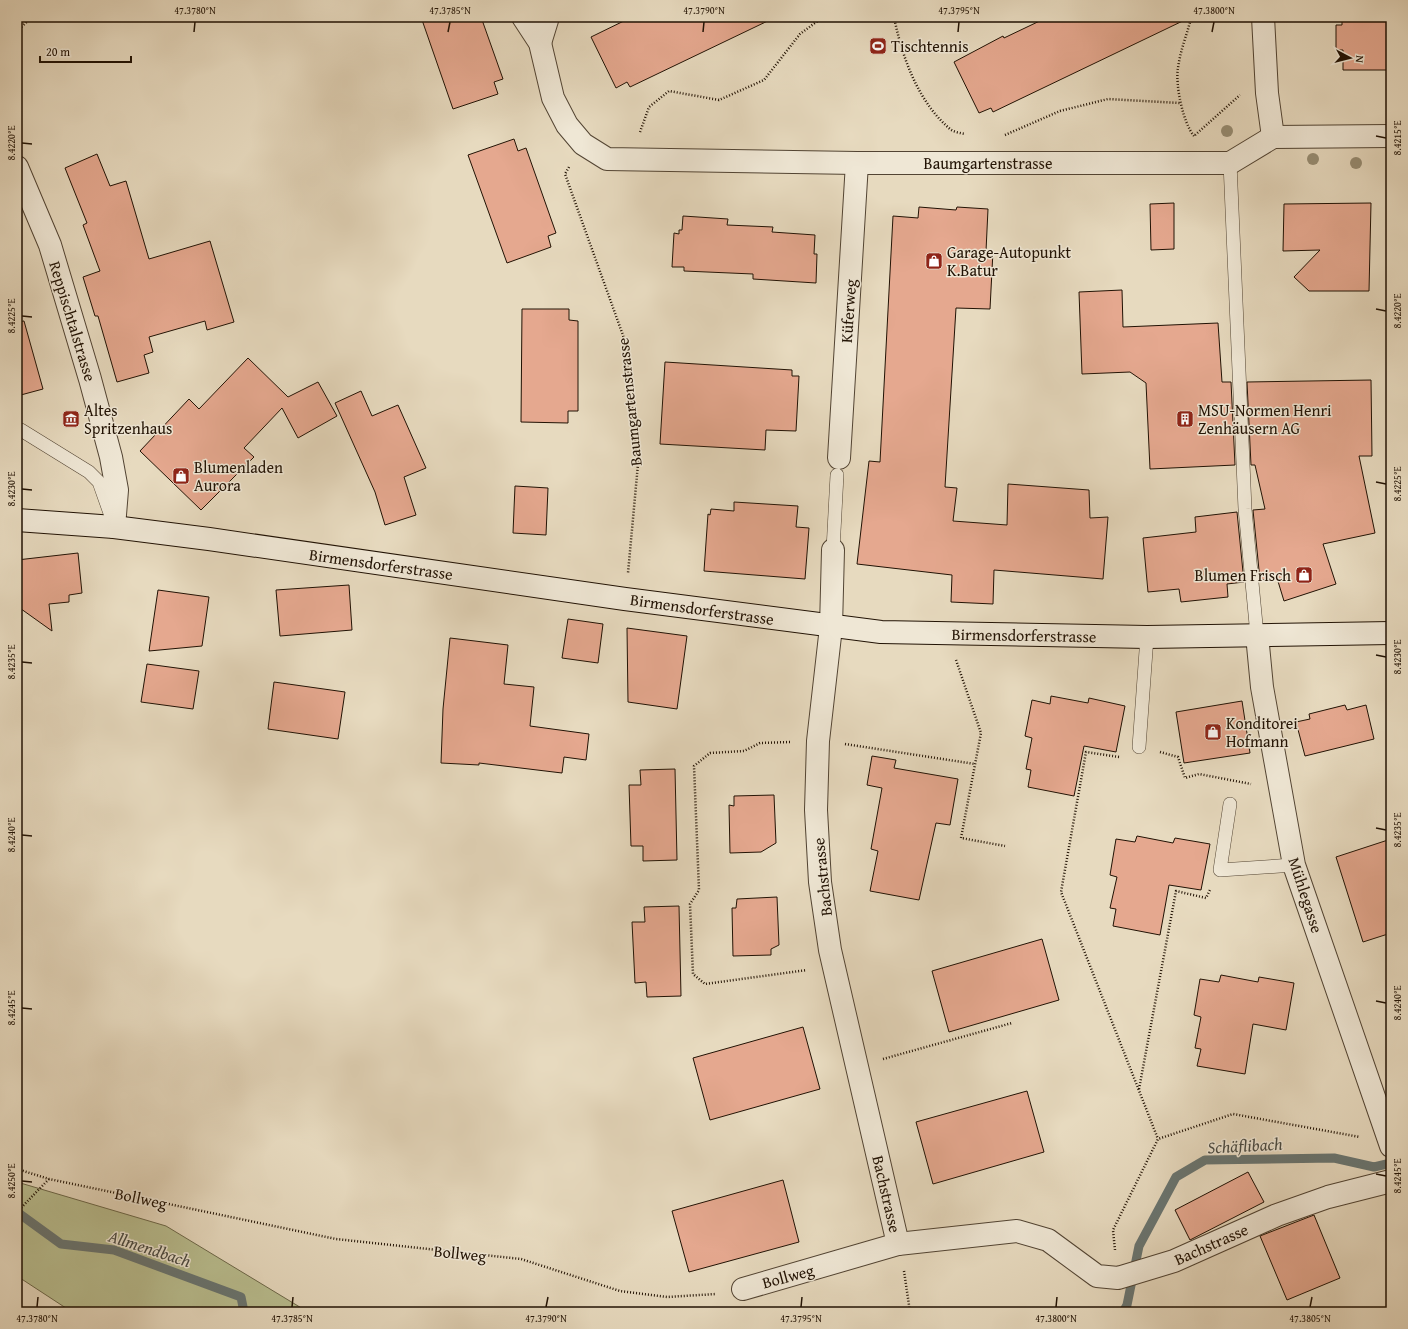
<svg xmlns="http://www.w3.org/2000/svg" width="1408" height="1329" font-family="'Gentium Book Plus',serif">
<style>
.green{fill:#b9be90;stroke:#6d684a}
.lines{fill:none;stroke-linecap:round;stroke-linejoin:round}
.stream{stroke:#6a7672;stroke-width:9}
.building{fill:#e5a88f;stroke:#211204}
.lane-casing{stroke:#524433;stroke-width:14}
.street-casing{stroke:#524433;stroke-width:24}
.secondary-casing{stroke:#211204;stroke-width:24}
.path{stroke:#211204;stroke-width:2.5;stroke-dasharray:1 2;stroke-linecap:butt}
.lane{stroke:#efe7d5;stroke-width:13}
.street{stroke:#efe7d5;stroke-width:22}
.secondary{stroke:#efe7d5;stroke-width:22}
.tree{fill:#978d73}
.ticks{fill:none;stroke:#211204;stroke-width:1.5}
.labels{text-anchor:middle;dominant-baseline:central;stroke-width:3;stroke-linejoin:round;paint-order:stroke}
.poi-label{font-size:16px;fill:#211204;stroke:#efe7d5;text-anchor:start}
.street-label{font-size:16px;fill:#211204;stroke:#efe7d5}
.water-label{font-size:17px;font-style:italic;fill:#4b4c44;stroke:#efe7d5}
.neatline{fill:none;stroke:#211204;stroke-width:1.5}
.ticks-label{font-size:10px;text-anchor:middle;fill:#211204}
</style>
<rect width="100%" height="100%" fill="#e7dabf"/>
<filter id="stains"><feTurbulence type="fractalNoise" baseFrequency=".005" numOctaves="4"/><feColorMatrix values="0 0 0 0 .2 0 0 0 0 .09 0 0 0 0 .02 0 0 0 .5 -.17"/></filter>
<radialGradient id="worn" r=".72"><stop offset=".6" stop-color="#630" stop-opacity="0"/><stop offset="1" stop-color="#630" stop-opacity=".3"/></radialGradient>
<path class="green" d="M17,1182L166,1226L308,1312H72L17,1276Z"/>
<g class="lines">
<g class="stream">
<path d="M17,1212L61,1244L114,1250L241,1297L244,1312"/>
<path d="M1123,1312L1127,1305L1139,1246L1176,1177L1205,1160L1334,1158L1374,1167L1391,1163"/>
</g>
</g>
<g class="building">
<path d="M421,17H481L503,79L494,82L498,94L453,109Z"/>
<path d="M632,17H776L630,87L627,82L616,88L591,37Z"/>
<path d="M1048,17H1191L993,112L991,108L979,113L954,62L1003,36L1004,38Z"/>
<path d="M1342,17H1391V70H1343V50H1336V25H1342Z"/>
<path d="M514,139L518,151L526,148L556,233L548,236L551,247L507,263L468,155Z"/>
<path d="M97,154L110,186L126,181L149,259L210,241L234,322L207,330L205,321L149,337L153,352L144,355L149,373L117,382L98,316H95L83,277L100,271L83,225L87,223L65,168Z"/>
<path d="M1174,203V249L1151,250L1150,204Z"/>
<path d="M1371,203L1369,291H1309L1294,277L1320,250L1283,251L1284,204Z"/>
<path d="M919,207L956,210L957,207L988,209L986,251H993L990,309L956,308L945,487L957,488L953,521L1007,525L1008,484L1089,490L1090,518L1108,517L1103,579L994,570L993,604L951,602L952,575L857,564L869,461L880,462L893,216L918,218Z"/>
<path d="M683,216L728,219L727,225L773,227L772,232L815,235L814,254H817L816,283L753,279V274L684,271V267H672L674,233L679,234V230H682Z"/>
<path d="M1122,290L1123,327L1218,323L1222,382H1231L1235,465L1150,469L1146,383L1130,372L1082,374L1079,292Z"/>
<path d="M522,309H569V320L578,321V411H568V423L521,422Z"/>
<path d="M24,321L43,389L17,396V322Z"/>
<path d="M248,358L288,397L318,382L337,416L298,438L282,408L244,448L254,457L201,510L140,451L189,399L199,409Z"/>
<path d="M665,362L792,370V376H799L796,431L766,430L765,450L660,444Z"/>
<path d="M1371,380L1372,456H1359L1375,533L1323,544L1336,584L1284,601L1277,578L1260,580L1253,510L1265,509L1255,465H1251L1247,382Z"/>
<path d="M361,391L372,416L398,405L426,468L404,477L416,515L385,525L375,492L335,403Z"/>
<path d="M515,486L548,488L546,535L513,533Z"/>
<path d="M734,502L798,506L796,527L809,528L805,579L704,571L708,514L710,515L711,509L734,511Z"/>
<path d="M1237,512L1244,582L1227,584L1228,597L1181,602L1179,589L1148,592L1143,538L1196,532L1195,517Z"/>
<path d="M78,553L82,593L69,595V602L49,604L52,631L17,606V560Z"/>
<path d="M349,585L352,630L280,636L276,590Z"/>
<path d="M158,590L209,597L202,646L149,651Z"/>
<path d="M568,619L603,624L598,663L562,658Z"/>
<path d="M627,628L687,636L677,709L628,702Z"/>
<path d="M450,638L508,645L504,684L534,687L530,726L589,734L586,760L564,757L562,773L479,763V765L441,763L443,709Z"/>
<path d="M147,664L199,671L193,709L141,702Z"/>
<path d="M274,682L345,692L338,739L268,729Z"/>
<path d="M1051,696L1088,703L1089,698L1125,706L1116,752L1084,746L1074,796L1028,787L1031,770L1026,769L1032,738L1025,736L1032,700L1050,704Z"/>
<path d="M1242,701L1250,753L1184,763L1176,712Z"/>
<path d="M1345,705L1347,710L1366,705L1374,739L1305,756L1296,722L1310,719L1309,714Z"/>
<path d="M872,756L896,760L894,768L958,779L950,825L936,823L919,900L870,891L878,851L871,849L882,788L867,785Z"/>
<path d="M675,769L677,860L643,861V846H631L629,785H641L640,770Z"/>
<path d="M774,795L776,843L761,852L730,853L729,805L734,806V796Z"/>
<path d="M1137,836L1173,843L1175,838L1210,844L1201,890L1169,885L1160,935L1113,926L1116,909L1110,908L1117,877L1110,875L1116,839L1135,842Z"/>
<path d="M1391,839V933L1363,942L1336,857Z"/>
<path d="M777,897L779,945L771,949V955L733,956L732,908H736L737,899Z"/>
<path d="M679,906L681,996L647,997L646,982L635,983L632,922H645L644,907Z"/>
<path d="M1042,939L1059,1000L949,1032L932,971Z"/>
<path d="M1221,975L1258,982L1259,977L1294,983L1286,1030L1253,1024L1245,1074L1197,1066L1201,1049L1195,1048L1201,1017L1194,1015L1200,979L1219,982Z"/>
<path d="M803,1027L820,1089L710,1120L693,1058Z"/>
<path d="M1027,1091L1044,1152L933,1184L916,1122Z"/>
<path d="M1248,1172L1264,1202L1190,1240L1175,1210Z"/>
<path d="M783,1180L799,1242L689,1272L672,1211Z"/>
<path d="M1314,1215L1340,1278L1287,1300L1260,1236Z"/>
</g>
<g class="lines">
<defs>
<g id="lane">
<path d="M1230,163L1245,509L1257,635"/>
<path d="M17,431L21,430L89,472L99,482L111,516"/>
<path d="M833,550L837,475"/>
<path d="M1139,747L1147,637"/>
<path d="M1230,804L1220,870L1294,865"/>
</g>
<g id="street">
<path d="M523,17L540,43L553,98L567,125L583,144L607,159L857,163H1230L1273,137L1391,136"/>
<path d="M1263,17L1267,93L1273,137"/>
<path d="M540,43L548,17"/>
<path d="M17,167L50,245L90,379L111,457L117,490L114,527"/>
<path d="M839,458L857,163"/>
<path d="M833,550L831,627L818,741L816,810L820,882L830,950L898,1244"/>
<path d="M1257,635L1262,687L1294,865L1391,1146"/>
<path d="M743,1289L898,1244L1017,1231L1048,1240L1097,1276L1118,1278L1174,1261L1277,1215L1328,1197L1391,1181"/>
</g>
<path id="secondary" d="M17,520L114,527L209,539L625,599L881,632L1147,637L1391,633"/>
</defs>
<use href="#lane" class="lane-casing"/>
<use href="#street" class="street-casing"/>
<use href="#secondary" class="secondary-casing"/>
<g class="path">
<path d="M894,17C902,57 918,102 950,129C954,132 960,133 965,134"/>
<path d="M17,31L32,17"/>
<path d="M640,132L649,107L669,91L719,100L764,80L800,34L823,17"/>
<path d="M1005,135L1060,111L1108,99L1180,103"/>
<path d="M1195,135L1240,95"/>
<path d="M1194,136C1183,123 1175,84 1178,68C1180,52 1186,37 1190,22L1200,17"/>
<path d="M569,167L565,174L625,341L638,464L628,573"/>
<path d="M956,660L981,733L961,838L1005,846"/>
<path d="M790,742L760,743L744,751L710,753L694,766L699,890L690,904L693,974L705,984L807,970"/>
<path d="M845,744L975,764"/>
<path d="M1160,752L1178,757L1185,778L1199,774L1251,784"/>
<path d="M1119,757L1086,752L1061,892L1158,1139"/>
<path d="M883,1059L1012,1023"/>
<path d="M1139,1089L1176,891L1206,898L1210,890"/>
<path d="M17,1169L49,1179L336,1239L521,1259L620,1291L667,1297L716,1294"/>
<path d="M17,1212L49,1179"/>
<path d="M1115,1250L1113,1230L1158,1139L1233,1114L1360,1137"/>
<path d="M904,1271L910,1312"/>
</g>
<use href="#lane" class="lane"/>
<use href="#street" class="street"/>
<use href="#secondary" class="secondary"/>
</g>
<g class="tree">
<circle cx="1227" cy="131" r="6"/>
<circle cx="1313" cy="159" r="6"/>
<circle cx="1356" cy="163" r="6"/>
</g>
<path class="ticks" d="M194,32L195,22M448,32L450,22M703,32L704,22M958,32L959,22M1212,32L1214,22M1376,136L1386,138M22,143L32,144M1376,309L1386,311M22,316L32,317M1376,482L1386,484M22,489L32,490M1376,655L1386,657M22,662L32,663M1376,828L1386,830M22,835L32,836M1376,1001L1386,1003M22,1008L32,1009M1376,1174L1386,1176M22,1181L32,1182M37,1307L38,1297M292,1307L293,1297M546,1307L548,1297M801,1307L802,1297M1056,1307L1057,1297M1310,1307L1312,1297"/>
<defs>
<symbol id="stadium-square" viewBox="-11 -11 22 22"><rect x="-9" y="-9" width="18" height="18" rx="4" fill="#8f2418" stroke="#efe7d5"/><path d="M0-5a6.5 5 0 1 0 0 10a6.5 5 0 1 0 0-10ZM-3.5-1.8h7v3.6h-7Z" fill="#fff"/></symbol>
<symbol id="shop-square" viewBox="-11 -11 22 22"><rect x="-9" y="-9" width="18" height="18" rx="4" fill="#8f2418" stroke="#efe7d5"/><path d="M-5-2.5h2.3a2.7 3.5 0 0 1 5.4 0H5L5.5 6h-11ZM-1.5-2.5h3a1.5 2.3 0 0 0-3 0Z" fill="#fff"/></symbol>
<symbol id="museum-square" viewBox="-11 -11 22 22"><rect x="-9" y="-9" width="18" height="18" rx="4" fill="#8f2418" stroke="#efe7d5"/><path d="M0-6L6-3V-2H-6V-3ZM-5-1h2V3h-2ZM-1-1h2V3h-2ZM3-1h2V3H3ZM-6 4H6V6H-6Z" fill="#fff"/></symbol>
<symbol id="building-square" viewBox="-11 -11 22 22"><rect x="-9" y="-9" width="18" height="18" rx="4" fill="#8f2418" stroke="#efe7d5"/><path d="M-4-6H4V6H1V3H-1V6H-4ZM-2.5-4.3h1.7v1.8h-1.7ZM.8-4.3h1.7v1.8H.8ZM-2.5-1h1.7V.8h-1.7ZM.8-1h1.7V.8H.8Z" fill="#fff"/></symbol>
</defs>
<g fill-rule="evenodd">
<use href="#stadium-square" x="868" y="36" width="20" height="20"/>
<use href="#shop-square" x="924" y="251" width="20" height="20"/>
<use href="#museum-square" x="61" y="409" width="20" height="20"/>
<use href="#building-square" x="1175" y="409" width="20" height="20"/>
<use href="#shop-square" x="171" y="466" width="20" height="20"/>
<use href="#shop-square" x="1294" y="565" width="20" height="20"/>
<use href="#shop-square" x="1203" y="722" width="20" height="20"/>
</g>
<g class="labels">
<g class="poi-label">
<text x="891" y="46">Tischtennis</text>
<text x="947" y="252">Garage-Autopunkt<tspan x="947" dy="18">K.Batur</tspan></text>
<text x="84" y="410">Altes<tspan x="84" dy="18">Spritzenhaus</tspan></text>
<text x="1198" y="410">MSU-Normen Henri<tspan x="1198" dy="18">Zenhäusern AG</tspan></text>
<text x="194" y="467">Blumenladen<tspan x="194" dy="18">Aurora</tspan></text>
<text x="1291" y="575" text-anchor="end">Blumen Frisch</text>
<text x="1226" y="723">Konditorei<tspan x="1226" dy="18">Hofmann</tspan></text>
</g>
<g class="street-label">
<text x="988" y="163">Baumgartenstrasse</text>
<text transform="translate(848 311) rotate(-86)">Küferweg</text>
<text transform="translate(73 321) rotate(73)">Reppischtalstrasse</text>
<text transform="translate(629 402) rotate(-96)">Baumgartenstrasse</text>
<text transform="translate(381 564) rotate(8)">Birmensdorferstrasse</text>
<text transform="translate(702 609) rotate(8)">Birmensdorferstrasse</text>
<text transform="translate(1024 635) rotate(1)">Birmensdorferstrasse</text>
<text transform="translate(822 877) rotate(-96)">Bachstrasse</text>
<text transform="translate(1306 895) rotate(72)">Mühlegasse</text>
<text transform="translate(887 1194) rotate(77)">Bachstrasse</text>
<text transform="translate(141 1198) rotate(12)">Bollweg</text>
<text transform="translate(1211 1244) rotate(-24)">Bachstrasse</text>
<text transform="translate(460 1253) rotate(6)">Bollweg</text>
<text transform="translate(788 1276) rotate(-15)">Bollweg</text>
</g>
<g class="water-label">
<text transform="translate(1245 1145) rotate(-3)">Schäflibach</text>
<text transform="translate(150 1248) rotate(18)">Allmendbach</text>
</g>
</g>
<rect width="1408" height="1329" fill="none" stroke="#e7dabf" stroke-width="44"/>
<g transform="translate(1350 58) rotate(97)" stroke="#efe7d5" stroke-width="3" paint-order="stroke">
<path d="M0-3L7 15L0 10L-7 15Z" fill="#211204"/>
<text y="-6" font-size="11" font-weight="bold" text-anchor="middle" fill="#211204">N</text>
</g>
<path d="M40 56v6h91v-6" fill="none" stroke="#211204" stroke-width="2"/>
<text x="46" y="56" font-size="12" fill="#211204" stroke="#efe7d5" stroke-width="3" paint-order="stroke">20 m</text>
<rect x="22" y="22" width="1364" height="1285" class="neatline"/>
<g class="ticks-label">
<text x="195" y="14">47.3780°N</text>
<text x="450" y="14">47.3785°N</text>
<text x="704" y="14">47.3790°N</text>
<text x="959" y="14">47.3795°N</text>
<text x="1214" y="14">47.3800°N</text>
<text transform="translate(1397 138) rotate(-90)" y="4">8.4215°E</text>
<text transform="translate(11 143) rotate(-90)" y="4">8.4220°E</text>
<text transform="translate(1397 311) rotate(-90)" y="4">8.4220°E</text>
<text transform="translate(11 316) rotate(-90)" y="4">8.4225°E</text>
<text transform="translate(1397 484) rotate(-90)" y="4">8.4225°E</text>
<text transform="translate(11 489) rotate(-90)" y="4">8.4230°E</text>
<text transform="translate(1397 657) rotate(-90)" y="4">8.4230°E</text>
<text transform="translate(11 662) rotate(-90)" y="4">8.4235°E</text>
<text transform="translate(1397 830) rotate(-90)" y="4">8.4235°E</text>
<text transform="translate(11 835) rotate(-90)" y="4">8.4240°E</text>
<text transform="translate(1397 1003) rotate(-90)" y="4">8.4240°E</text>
<text transform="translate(11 1008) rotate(-90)" y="4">8.4245°E</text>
<text transform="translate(1397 1176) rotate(-90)" y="4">8.4245°E</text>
<text transform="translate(11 1181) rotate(-90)" y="4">8.4250°E</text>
<text x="37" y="1322">47.3780°N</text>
<text x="292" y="1322">47.3785°N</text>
<text x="546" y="1322">47.3790°N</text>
<text x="801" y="1322">47.3795°N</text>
<text x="1056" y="1322">47.3800°N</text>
<text x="1310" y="1322">47.3805°N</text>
</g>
<rect width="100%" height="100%" filter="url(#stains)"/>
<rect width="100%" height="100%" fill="url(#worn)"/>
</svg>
